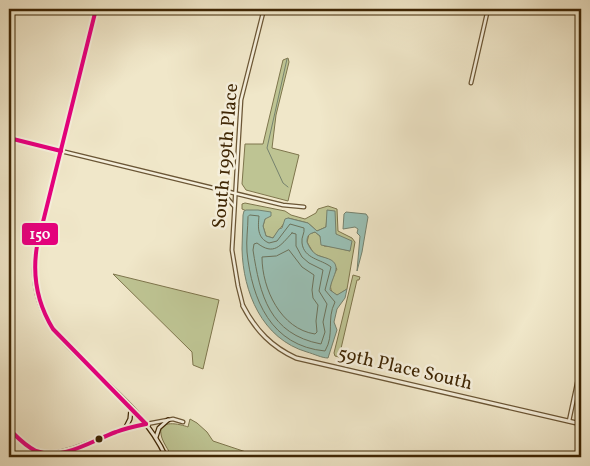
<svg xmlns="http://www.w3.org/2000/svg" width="590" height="466" font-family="Vollkorn,serif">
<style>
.green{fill:#bec493;stroke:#7e754c}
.water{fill:#9ac0b5;stroke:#76826e}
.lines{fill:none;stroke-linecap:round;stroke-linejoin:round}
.shore{stroke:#6c735c;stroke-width:1}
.stream{stroke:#76826e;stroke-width:1}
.minor-casing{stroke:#6b5635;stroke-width:5}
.tertiary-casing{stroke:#6b5635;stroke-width:5.5}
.secondary-casing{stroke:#3f2604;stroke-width:5.5}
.minor{stroke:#f5efdc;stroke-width:2.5}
.tertiary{stroke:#f5efdc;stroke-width:3}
.secondary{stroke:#f5efdc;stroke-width:3}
.bus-1-casing{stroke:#f5efdc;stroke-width:8}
.bus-1{stroke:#e5007d;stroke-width:4}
.bus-dot{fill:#3f2604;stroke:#f5efdc;stroke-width:2}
.labels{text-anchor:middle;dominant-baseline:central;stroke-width:5;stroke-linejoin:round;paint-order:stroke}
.street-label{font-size:19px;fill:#3f2604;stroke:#f5efdc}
.line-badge{stroke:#f5efdc;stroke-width:2}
.badge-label{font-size:14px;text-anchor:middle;font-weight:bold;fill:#fff}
</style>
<rect width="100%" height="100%" fill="#f0e7c9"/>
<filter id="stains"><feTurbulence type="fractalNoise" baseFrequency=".004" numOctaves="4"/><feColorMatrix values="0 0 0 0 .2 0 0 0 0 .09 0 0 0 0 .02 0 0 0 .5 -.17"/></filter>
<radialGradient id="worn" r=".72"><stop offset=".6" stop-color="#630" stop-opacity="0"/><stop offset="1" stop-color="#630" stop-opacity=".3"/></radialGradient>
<g class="green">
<path d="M288,58L289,62L276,115L272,148L299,155L288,201L246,190L242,184L245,144H263L283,60Z"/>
<path d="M245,203L285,211L291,215L305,219L316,213L318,209L328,206L337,209L338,231L352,238L355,242L347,289L338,295C325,292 332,278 337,269L328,259L314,254L307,242L309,234L315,232L320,236L324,246L334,247L350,251L336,234L327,217L326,227L317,231L308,223L288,218L273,238L266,236L263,226L265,219L242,209V204Z"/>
<path d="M113,274L219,300L203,369L193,365L192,352Z"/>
<path d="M353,275L360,277L359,280H357L339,357L335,356L334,353Z"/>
<path d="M190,419L197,423L207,432L213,441L252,454L257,457H213L198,455L172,457C169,450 162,442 161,434C158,419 180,424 188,427Z"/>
</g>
<g class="water">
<path d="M246,210H258L271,212V216L265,219L263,226L266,236L273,238L279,229L282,228L285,219L288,218L308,223L317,231L326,227L327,210L335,211L336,234L352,241L350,251L321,245L320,236L315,232C309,234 307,235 307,242C309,247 312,252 317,255C323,258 335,258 336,267C337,272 330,283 330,290L337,295L347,289L345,298L337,309L334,322L337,330L328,358C322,358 314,354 307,352C262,339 243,292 242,249C242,238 243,226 243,215L244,211Z"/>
<path d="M346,212L366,214L368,217L362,252L357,271L360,236L357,233L358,229L355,227L343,229L344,214Z"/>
</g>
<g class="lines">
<g class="shore">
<path d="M250,215L259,216C258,227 257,238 269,243L277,241L290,224L304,228C305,233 301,237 302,243C304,259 321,259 331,267L325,290L335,302C326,320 335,334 325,351C271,346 252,300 247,252C246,240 248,228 248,217Z"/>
<path d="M292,233L296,234V246L302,257L309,263L323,270L319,291L327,304L323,322L325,332L321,344C269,334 260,295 253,250L254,244L257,243C274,256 280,246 292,233Z"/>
<path d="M289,250L302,267L314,275L312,290L313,298L318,305L316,321L317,332L315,334C281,329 262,289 262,257L276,256Z"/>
</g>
<g class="stream">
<path d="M556,9L581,15"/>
<path d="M287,59L267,148L283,183L288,187"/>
</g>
<defs>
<g id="minor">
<path d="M471,83L488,9"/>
<path d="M61,151L283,205L304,207"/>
<path d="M221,191L234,206"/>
<path d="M243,306L238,286L232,250L241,100L264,9"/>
<path d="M569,421L581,365"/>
<path d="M9,429L30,448L41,452L52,454L71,449L131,427L173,419L183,422"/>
</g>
<g id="tertiary">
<path d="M9,138L61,151"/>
<path d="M243,306C256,331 272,347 296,358L581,424"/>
</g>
<g id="secondary">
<path d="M96,9L37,246C31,275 36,304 53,329C88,372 143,405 166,457"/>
<path d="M125,429L130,419L131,409"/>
<path d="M156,437L159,428L168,420"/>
</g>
</defs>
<use href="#minor" class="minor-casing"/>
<use href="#tertiary" class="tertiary-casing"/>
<use href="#secondary" class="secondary-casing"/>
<use href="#minor" class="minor"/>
<use href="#tertiary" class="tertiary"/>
<use href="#secondary" class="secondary"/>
<defs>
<g id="bus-1">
<path d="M96,9L37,246C32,276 37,303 53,329L146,424"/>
<path d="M9,138L61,151"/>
<path d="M9,429C17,437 25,446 36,451C63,461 91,441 116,432C126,428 136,426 146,424"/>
</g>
</defs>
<use href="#bus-1" class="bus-1-casing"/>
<use href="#bus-1" class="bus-1"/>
</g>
<circle class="bus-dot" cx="99" cy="439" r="4.5"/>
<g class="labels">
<g class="street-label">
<text transform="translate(226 156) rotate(-85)">South 199th Place</text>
<text transform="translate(405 369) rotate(13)">59th Place South</text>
</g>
</g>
<rect class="line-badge" x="21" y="222" width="38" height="24" rx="5" fill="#e5007d"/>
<g class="badge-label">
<text x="40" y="239">150</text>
</g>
<rect width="590" height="466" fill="none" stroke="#f0e7c9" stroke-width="30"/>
<rect x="10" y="10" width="570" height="446" fill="none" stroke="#3f2604" stroke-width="2.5"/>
<rect x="15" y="15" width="560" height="436" fill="none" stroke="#3f2604"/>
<rect width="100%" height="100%" filter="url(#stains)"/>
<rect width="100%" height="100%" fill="url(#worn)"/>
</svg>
